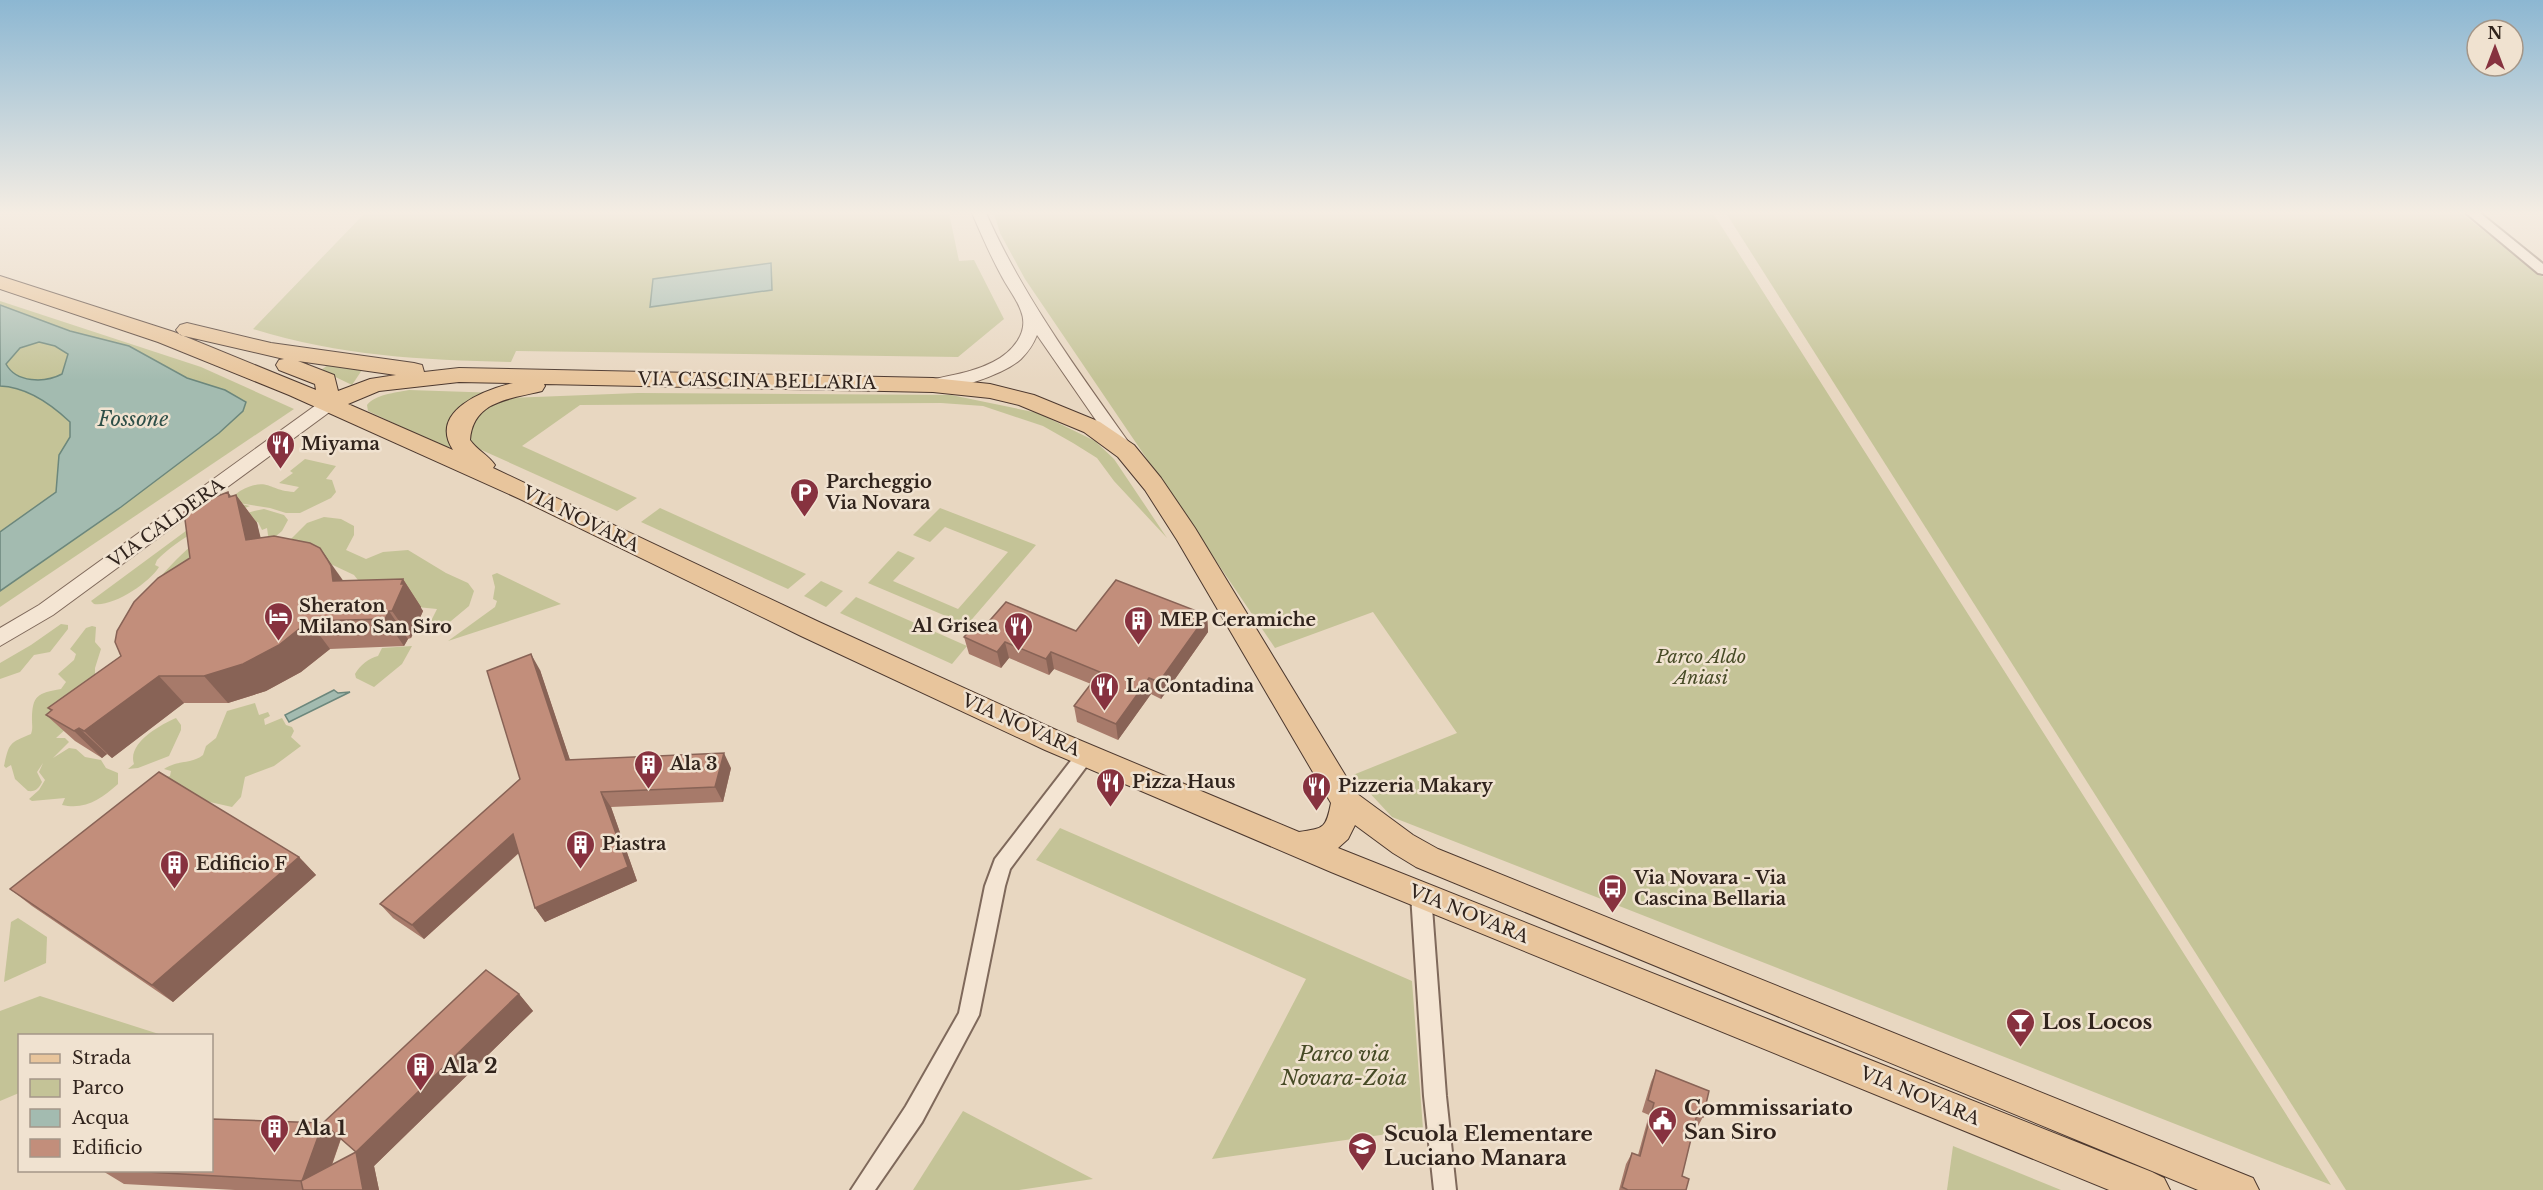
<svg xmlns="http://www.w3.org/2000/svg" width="2543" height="1190" font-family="'Libre Baskerville',serif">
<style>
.green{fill:#c4c397}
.water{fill:#a3bbb0;stroke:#6c877c;stroke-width:1.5;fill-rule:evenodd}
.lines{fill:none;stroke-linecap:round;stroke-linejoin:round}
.minor-casing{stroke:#7f695b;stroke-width:4}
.tertiary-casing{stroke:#7f695b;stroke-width:2}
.primary-casing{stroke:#4d392f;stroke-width:2}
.minor{fill:#f4e5d3;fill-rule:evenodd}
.tertiary{fill:#f4e5d3;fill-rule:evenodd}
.primary{fill:#e8c59c;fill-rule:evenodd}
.wall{fill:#a77a6a;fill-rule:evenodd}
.shaded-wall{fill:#886356}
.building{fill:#c28e7b;stroke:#886356;stroke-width:1.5}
.labels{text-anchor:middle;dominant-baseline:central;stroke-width:5;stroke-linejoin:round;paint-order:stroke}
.street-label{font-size:18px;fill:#31241d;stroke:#f0e2d0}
.poi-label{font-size:18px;font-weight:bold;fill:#31241d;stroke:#f0e2d0;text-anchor:start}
.park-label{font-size:18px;font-style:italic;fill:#474b26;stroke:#f0e2d0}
.water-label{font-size:20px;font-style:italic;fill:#2e4f48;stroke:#f0e2d0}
.near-poi-label{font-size:21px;font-weight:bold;fill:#31241d;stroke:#f0e2d0;text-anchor:start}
.near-park-label{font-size:21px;font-style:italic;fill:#474b26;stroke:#f0e2d0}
</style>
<rect width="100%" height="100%" fill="#e8d7c1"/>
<g class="green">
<path d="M365,213H949L959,261L974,260L1004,319L958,357L516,351L511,362C421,360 340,356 253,329Z"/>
<path d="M994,213H1713L2331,1185L1392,817L1353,775L1457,733L1373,612L1275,648L1025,279L1000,233Z"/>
<path d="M1726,213H2461L2543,277V1190H2346Z"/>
<path d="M0,301L201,367L294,409L0,607Z"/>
<path d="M328,365L362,370L352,385L321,370Z"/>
<path d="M409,390L499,393L486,398L453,445L447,448L368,411L367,405C376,394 395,393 409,390Z"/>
<path d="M638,393L951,395L1038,413L1095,441L1114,459L1167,538L1114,481L1097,458L1073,443L1043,426L983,406L941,403L580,405L522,446L637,498L617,511L477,448L467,437L481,410L509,398Z"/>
<path d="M305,459L336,466L326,479L332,480L336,492L331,498L300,513H286L270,508L232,502L250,506C219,517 180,537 157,560L155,565L159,567C149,583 113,607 94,604L91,601L240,491C269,476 268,491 294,492L299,487L279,483L293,473L290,471Z"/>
<path d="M660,508L806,574L788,589L641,522Z"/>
<path d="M940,508L1036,545L967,625L868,583L898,551L915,558L893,581L958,609L1008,552L945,527L930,542L913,535Z"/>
<path d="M264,509L284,515L288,520L282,531L269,542L267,528L262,530L258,522L252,524L207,559L162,575C189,545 222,516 264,509Z"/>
<path d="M324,517L341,519L354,526V535L346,550L366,559L383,552L408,550L446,573L468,583L474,591L469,606L439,631H426L437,609L407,606L361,584L354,575L320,559L290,540L307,523Z"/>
<path d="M497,573L561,604L448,641L495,607L497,601L493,599L495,587L492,575Z"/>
<path d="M821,581L843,591L826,607L804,596Z"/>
<path d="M856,597L967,646L952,664L840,613Z"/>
<path d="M61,624L68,625V629L50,652L34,655L20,672L0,679V663L31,645Z"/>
<path d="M92,626L96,627L95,642L101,649L95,668V677L68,727L56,738H65L69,742L53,758L69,748L76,749L85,757L101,760L106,768L118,773V784C101,799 86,810 62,805L65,798L32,801L29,799L39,790L45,780L39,772L43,763L37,772L42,782C39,788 36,792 28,791L15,779L11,765L6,768L4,766C9,743 9,743 31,734C33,728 32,726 32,720C32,695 38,693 61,689L66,682L58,674L74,660L76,654L70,649L86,628Z"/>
<path d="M412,646L402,664L374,687L356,678L355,674C360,665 369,658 378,656L382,648Z"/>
<path d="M255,703L259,715L268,712L270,716L264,719L265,725L282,718L286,725L292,727L294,731L291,737L301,746L274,766L245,777L241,797L232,807L201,800L162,778L170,776L171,771L164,769C177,760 192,764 203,755L206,746L216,738L227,711Z"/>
<path d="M176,718L181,725V730L169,756L138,768L128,769L134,764C127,743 160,725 176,718Z"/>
<path d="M1060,828L1412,981L1423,1129L1212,1159L1306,979L1036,860Z"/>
<path d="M18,918L47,937L46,963L4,982L11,922Z"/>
<path d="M40,996L162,1035L20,1036L19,1093L0,1101V1011Z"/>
<path d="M963,1111L1093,1179L1019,1190H913Z"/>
<path d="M1953,1146L2061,1190H1947Z"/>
</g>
<g class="water">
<path d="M771,263L772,290L650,307L653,279Z"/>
<path d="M0,305L70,331L129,346L187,378L225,390L246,402L243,411L219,433L121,507L0,591V532L56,492L59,455L70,437V422C51,404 27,387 0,386ZM39,342L55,346L68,354L62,374C45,383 16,383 6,364L20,348Z"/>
<path d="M334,690L338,693L350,692L289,722L285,715Z"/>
</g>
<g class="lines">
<defs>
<g id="minor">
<path d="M2466,213H2480L2543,264V274L2538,273Z"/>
<path d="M1086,747L1092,749L1095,754L1092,759L1010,869L1005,886L979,1015L922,1122L875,1190H851L906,1106L959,1013L985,886L995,859L1080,749Z"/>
<path d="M1421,885L1428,888L1431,894L1446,1096L1456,1190H1434L1424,1096L1411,894L1414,888Z"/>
</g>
<g id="tertiary">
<path d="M972,213H986C1024,298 1078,371 1132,447L1135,451L1132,455H1120L1037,335C1033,345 1028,352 1021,359C1005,374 948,394 927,389L925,385L927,381C949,375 972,373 993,362C1011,353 1030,333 1021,311C1017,299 1007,287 1001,275C990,255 981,234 972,213Z"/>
<path d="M329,398L335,400L338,404L335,408L53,615L0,646V628L39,605L323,400Z"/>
</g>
<path id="primary" d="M0,276L174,332L316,390L315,384L279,370L276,365L279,360L284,359L180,335L176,330L180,325L187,323L271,343L414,363L422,365L424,372L459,368L933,378L990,384L1034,395L1100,422L1134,445L1161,478L1195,528L1356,793L1413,835L1438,849L2253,1178L2259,1190H2198L1416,867L1393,853L1355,825L1348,839L1338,848L2152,1172L2164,1178L2170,1190H2109L1331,872L1045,750L801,636L520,499L289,395L158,342L0,289ZM298,361L396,375L370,379L338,391L334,375ZM459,382L513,383C484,390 428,411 453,450L348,404L379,391ZM544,384L933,392L990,398L1019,405L1084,432L1118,457L1145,490L1177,540L1331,803C1326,829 1324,828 1299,832L1065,734L819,622L493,468L495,465C488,455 477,450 470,440C473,400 511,399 542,391L545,386Z"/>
</defs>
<use href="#minor" class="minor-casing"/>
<use href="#tertiary" class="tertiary-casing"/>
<use href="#primary" class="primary-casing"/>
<use href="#minor" class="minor"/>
<use href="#tertiary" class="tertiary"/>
<use href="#primary" class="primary"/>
</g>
<g class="wall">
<path d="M236,495L257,523L260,538L343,581L403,579L421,607V608L423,611L411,638L408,639L404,646L330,649L301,672L266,691L228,703H184L112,758L107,754L102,758L75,741L46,715L51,711L48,708L121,656L190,558L189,511Z"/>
<path d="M1207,615L1208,632L1161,699L1151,694L1118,740L1077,722L1074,706L1091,684L1054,669L1049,675L1009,658L1001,668L969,654L964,637L984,627L1076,631Z"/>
<path d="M540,670L570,760L731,768L723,802L611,807L637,881L545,922L535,908L519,853L424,939L393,918L380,904L520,779Z"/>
<path d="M299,857L316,875L173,1002L32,906L10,889Z"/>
<path d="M519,994L533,1011L374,1166L379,1190H235L124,1184L101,1170H212L323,1123ZM341,1139L356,1152L332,1165Z"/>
<path d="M1656,1070L1703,1117L1697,1128L1694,1127L1682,1176L1686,1190H1619L1626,1164L1632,1153L1638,1155L1649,1115L1642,1112L1651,1082Z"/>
</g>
<g class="shaded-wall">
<path d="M228,492L238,506L236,495L257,523L268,567L246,540L229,497Z"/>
<path d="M320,548L347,586L333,581Z"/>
<path d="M403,579L421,607V608L423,611L411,638L392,611Z"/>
<path d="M389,611L408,639L404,646L385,619Z"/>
<path d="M1207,615L1208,632L1161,699L1159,682Z"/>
<path d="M309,621L330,649L301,672L266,691L228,703L204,676Z"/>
<path d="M1005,642L1009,658L1001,668L997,652Z"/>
<path d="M1051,652L1054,669L1049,675L1046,659Z"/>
<path d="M531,654L540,670L575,775L566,760Z"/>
<path d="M159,676L184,703L112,758L84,731Z"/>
<path d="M1149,678L1151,694L1118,740L1116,724Z"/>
<path d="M79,728L107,754L102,758L74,731Z"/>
<path d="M724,753L731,768L723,802L715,787Z"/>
<path d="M601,792L611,807L637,881L545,922L535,908Z"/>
<path d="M513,834L524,848L424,939L412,925Z"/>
<path d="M299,857L316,875L173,1002L152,985Z"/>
<path d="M519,994L533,1011L374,1166L379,1190H363L356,1152Z"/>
<path d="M323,1123L341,1138L323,1190L302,1181Z"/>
</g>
<g class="building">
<path d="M228,492L229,497L236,495L246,540L274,536L310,543L320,548L327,559L331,566L333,581L403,579L401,584H404L392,611H389L385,619L309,621L279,645L243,664L204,676H159L84,731L79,728L74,731L46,715L52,710L48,708L121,656L115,642L117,631L134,602L158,578L190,558L184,512L189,511V507Z"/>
<path d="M1116,580L1207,615L1159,682L1149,678L1116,724L1074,706L1100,672L1051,652L1046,659L1005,642L997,652L964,637L976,624L984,627L1006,602L1076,631Z"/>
<path d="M531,654L566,760L724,753L715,787L601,792L628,867L535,908L513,834L412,925L380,904L520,779L487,671Z"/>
<path d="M159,772L299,857L152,985L10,889Z"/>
<path d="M486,970L519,994L356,1152L323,1123Z"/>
<path d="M1656,1070L1709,1091L1703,1117L1697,1114L1682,1176L1689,1179L1686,1190H1628L1622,1187L1632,1153L1640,1156L1654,1103L1648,1100Z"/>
<path d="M212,1119L323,1123L302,1181L112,1170H212Z"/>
<path d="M356,1152L363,1190H303L301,1181Z"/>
</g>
<linearGradient id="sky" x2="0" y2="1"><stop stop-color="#8cb7d2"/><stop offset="0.56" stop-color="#f5ede3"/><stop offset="1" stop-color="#f5ede3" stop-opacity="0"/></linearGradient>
<rect width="2543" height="380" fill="url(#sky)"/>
<defs>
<symbol id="restaurant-pin" viewBox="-11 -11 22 30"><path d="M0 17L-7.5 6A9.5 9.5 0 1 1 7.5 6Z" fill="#87323f" stroke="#f0e2d0"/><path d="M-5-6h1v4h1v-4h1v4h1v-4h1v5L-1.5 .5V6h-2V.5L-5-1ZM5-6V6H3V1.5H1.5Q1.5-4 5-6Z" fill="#fff"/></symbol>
<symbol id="parking-pin" viewBox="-11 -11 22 30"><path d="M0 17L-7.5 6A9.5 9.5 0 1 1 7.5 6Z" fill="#87323f" stroke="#f0e2d0"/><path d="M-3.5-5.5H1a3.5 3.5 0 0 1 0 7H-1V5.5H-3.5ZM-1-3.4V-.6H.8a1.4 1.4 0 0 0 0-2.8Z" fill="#fff"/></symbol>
<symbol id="hotel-pin" viewBox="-11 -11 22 30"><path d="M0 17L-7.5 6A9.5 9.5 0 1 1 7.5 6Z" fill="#87323f" stroke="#f0e2d0"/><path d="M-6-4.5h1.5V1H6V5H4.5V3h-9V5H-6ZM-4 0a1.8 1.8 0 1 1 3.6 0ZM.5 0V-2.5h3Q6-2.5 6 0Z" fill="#fff"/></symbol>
<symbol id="building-pin" viewBox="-11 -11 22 30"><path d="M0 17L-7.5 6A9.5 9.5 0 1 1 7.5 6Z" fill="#87323f" stroke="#f0e2d0"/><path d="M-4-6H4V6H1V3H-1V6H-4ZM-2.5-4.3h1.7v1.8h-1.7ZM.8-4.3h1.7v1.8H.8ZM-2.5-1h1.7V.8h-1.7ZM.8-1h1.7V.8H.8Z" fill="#fff"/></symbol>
<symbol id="bus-pin" viewBox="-11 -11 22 30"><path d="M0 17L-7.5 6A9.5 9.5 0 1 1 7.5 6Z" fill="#87323f" stroke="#f0e2d0"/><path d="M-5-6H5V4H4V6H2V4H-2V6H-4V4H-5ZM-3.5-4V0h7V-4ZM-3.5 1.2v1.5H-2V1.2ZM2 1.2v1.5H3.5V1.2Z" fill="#fff"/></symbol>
<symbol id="bar-pin" viewBox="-11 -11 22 30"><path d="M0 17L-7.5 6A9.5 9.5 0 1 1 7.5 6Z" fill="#87323f" stroke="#f0e2d0"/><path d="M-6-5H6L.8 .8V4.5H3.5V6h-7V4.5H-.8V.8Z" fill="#fff"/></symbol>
<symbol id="civic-pin" viewBox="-11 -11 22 30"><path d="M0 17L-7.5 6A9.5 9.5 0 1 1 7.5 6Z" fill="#87323f" stroke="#f0e2d0"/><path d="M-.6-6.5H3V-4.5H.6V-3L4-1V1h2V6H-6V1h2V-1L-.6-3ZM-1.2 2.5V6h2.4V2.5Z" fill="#fff"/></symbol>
<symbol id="school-pin" viewBox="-11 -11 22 30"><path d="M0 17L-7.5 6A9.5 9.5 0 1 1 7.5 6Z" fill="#87323f" stroke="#f0e2d0"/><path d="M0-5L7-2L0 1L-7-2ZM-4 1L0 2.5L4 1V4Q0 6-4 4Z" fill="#fff"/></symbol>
</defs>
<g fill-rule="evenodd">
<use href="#restaurant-pin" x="264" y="428" width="33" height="45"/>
<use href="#parking-pin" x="788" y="476" width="33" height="45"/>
<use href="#hotel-pin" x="262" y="600" width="33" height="45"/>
<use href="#building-pin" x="1122" y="604" width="33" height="45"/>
<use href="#restaurant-pin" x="1002" y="610" width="33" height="45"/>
<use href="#restaurant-pin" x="1088" y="670" width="33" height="45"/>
<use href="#building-pin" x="632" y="748" width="33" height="45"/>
<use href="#restaurant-pin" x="1094" y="766" width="33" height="45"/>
<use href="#restaurant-pin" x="1300" y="770" width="33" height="45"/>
<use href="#building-pin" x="564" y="828" width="33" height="45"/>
<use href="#building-pin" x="158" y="848" width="33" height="45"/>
<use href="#bus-pin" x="1596" y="872" width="33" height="45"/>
<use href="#bar-pin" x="2004" y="1006" width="33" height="45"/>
<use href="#building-pin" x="404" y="1050" width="33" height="45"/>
<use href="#civic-pin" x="1646" y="1104" width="33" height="45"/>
<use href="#building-pin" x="258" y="1112" width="33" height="45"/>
<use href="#school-pin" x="1346" y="1130" width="33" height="45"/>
</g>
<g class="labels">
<g class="street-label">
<text transform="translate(757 381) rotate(1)">VIA CASCINA BELLARIA</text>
<text transform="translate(581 519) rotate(26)">VIA NOVARA</text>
<text transform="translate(166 523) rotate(-36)">VIA CALDERA</text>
<text transform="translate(1021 725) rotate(24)">VIA NOVARA</text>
<text transform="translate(1469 914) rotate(22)">VIA NOVARA</text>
<text transform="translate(1920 1096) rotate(22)">VIA NOVARA</text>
</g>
<g class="poi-label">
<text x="301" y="444">Miyama</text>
<text x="826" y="482">Parcheggio<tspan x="826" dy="21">Via Novara</tspan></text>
<text x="299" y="606">Sheraton<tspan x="299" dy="21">Milano San Siro</tspan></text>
<text x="1160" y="620">MEP Ceramiche</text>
<text x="998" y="626" text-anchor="end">Al Grisea</text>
<text x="1126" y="686">La Contadina</text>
<text x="670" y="764">Ala 3</text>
<text x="1132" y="782">Pizza Haus</text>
<text x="1338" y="786">Pizzeria Makary</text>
<text x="602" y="844">Piastra</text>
<text x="196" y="864">Edificio F</text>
<text x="1634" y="878">Via Novara - Via<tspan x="1634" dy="21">Cascina Bellaria</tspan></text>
</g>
<g class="park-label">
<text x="1701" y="657">Parco Aldo<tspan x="1701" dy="21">Aniasi</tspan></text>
</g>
<g class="water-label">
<text x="133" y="419">Fossone</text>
</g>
<g class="near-poi-label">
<text x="2042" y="1022">Los Locos</text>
<text x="442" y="1066">Ala 2</text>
<text x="1684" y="1108">Commissariato<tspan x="1684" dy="24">San Siro</tspan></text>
<text x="295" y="1128">Ala 1</text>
<text x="1384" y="1134">Scuola Elementare<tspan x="1384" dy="24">Luciano Manara</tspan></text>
</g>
<g class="near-park-label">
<text x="1344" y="1054">Parco via<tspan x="1344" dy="24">Novara-Zoia</tspan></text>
</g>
</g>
<rect x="18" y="1034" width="195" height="138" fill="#f0e2d0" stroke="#a49688" stroke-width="1.5"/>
<rect x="30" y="1054" width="30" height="9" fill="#e8c59c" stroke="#a49688" stroke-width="1.5"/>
<text x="72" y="1064" font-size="18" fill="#31241d">Strada</text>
<rect x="30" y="1079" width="30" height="18" fill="#c4c397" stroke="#a49688" stroke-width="1.5"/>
<text x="72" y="1094" font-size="18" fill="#31241d">Parco</text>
<rect x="30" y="1109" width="30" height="18" fill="#a3bbb0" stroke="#a49688" stroke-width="1.5"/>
<text x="72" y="1124" font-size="18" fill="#31241d">Acqua</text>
<rect x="30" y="1139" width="30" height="18" fill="#c28e7b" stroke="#a49688" stroke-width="1.5"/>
<text x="72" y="1154" font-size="18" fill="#31241d">Edificio</text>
<g transform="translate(2495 48)"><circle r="28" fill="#f0e2d0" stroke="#a49688" stroke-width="1.5"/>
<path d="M0-4.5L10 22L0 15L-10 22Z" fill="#87323f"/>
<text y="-9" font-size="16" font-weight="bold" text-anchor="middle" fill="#31241d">N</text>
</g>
</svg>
